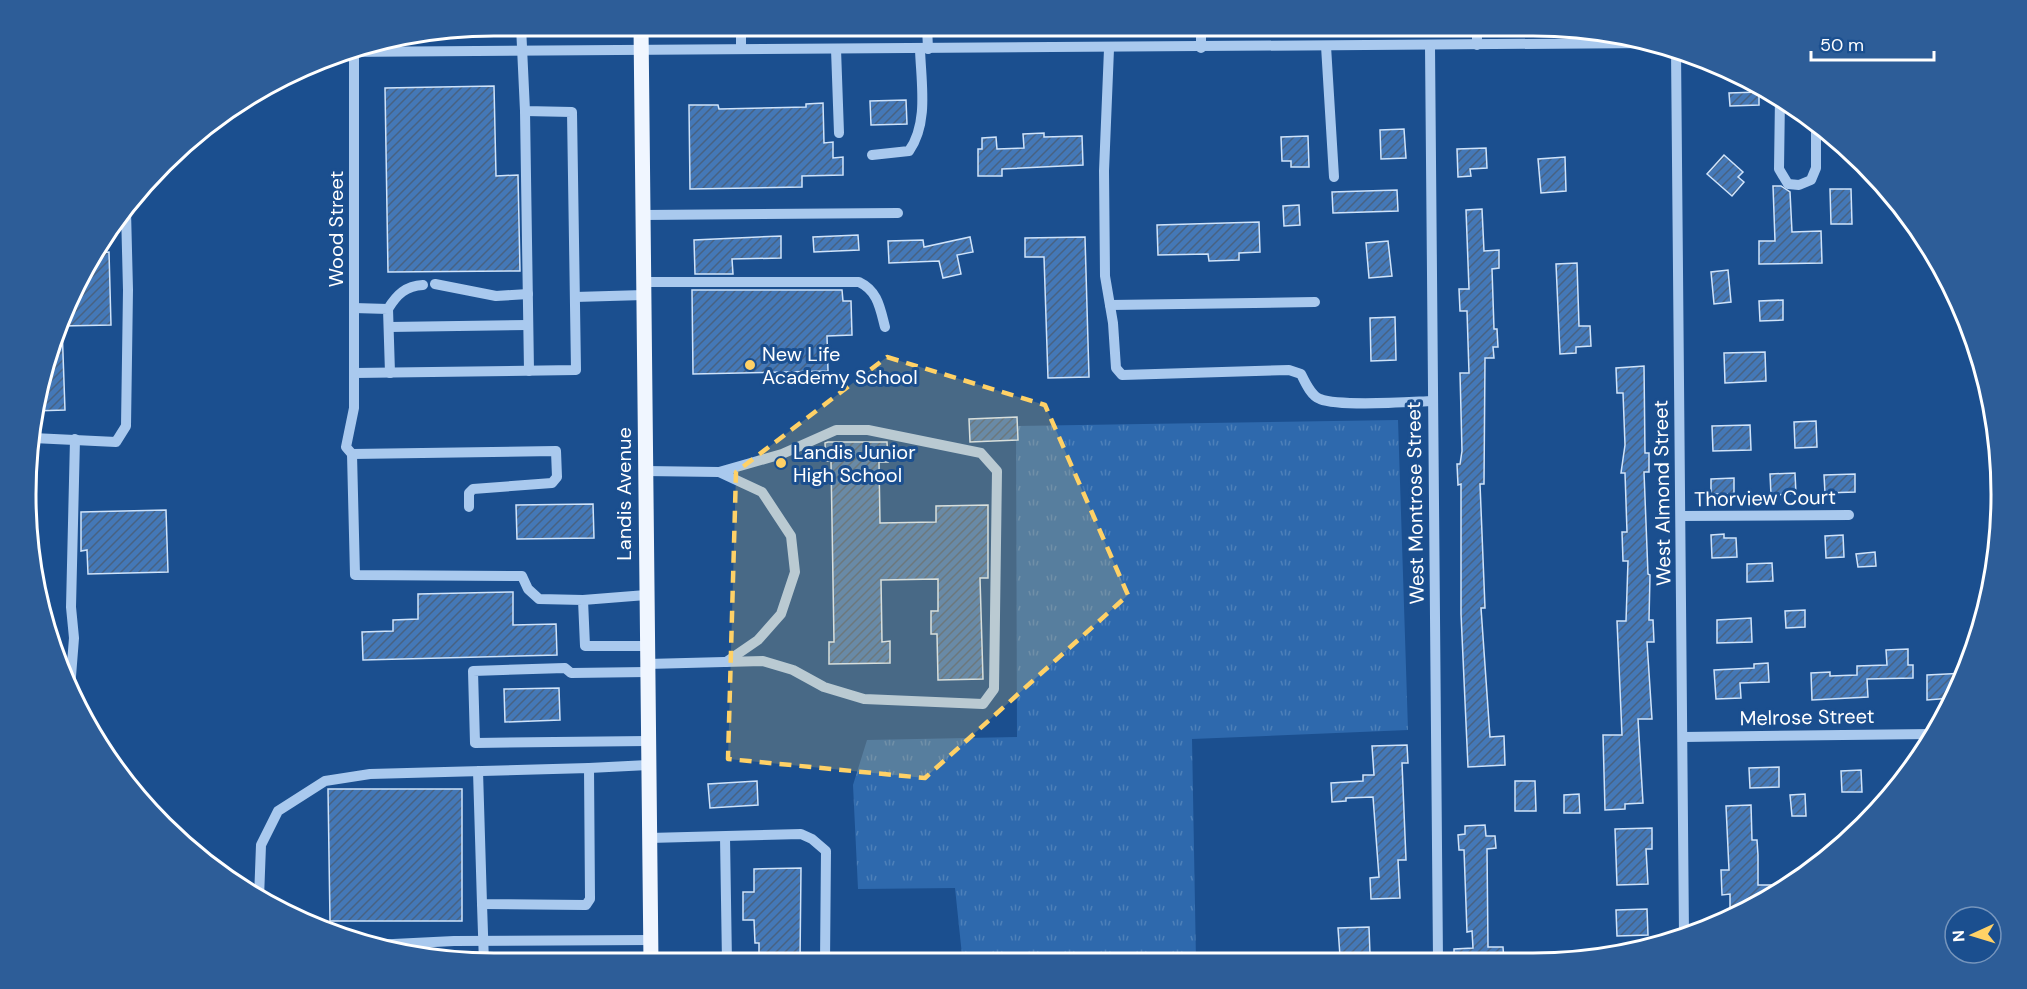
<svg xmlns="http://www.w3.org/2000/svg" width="2027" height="989" font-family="'DM Sans',sans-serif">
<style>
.park{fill:url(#park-tufts)}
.building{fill:url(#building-hatch);stroke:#cfe3fa;stroke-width:1.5}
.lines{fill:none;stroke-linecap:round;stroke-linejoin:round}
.minor{stroke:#a9c9ee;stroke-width:10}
.major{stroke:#f0f6ff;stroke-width:15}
.marked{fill:#ffd166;fill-opacity:0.2;stroke:#ffd166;stroke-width:4.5;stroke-dasharray:12 8;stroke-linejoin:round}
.poi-dot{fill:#ffd166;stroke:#1b4f8f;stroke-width:2}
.labels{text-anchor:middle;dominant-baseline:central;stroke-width:6;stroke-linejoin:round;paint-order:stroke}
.street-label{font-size:20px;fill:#fff;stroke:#1b4f8f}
.poi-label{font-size:20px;fill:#fff;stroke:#1b4f8f;text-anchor:start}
.rim{fill:none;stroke:#fff;stroke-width:3}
</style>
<defs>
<pattern id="park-tufts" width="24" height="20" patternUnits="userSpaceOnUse" patternTransform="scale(1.5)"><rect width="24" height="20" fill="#2e69ad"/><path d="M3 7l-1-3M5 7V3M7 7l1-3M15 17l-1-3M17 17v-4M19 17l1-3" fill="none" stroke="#4d80b9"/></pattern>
<pattern id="building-hatch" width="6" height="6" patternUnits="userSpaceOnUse" patternTransform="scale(1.5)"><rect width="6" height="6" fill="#4478b7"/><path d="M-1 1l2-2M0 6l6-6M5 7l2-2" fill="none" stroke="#486282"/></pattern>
</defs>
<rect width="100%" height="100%" fill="#1b4f8f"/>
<path class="park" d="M1398,420L1408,730L1192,739L1196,961L932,962L962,955L955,888L858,889L853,785L867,740L1017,737L1016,426Z"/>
<g class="building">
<path d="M494,86L496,176L518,175L520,271L388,272L385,88Z"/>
<path d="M1759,92V105L1730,106L1729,93Z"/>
<path d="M906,100L907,124L871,125L870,101Z"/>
<path d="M823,103L824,143L833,142V158L843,157V175L802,176V187L690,189L689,105H718L719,109L806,107V104Z"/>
<path d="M1404,129L1406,158L1381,159L1380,130Z"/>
<path d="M1044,133V137L1082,136L1083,165L1002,169V176H978V149H982V138L996,137L997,149L1024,148L1023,134Z"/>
<path d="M1308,136L1309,167H1291V161H1282L1281,137Z"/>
<path d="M1486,148L1487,168L1470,169L1471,176L1458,177L1457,149Z"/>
<path d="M1724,155L1743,172L1738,177L1744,182L1732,196L1707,174Z"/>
<path d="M1565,157L1566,191L1541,193L1538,159Z"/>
<path d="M1773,186H1781L1790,192L1792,232L1821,231L1822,263L1759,264V241H1775Z"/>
<path d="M1830,189H1851L1852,224H1831Z"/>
<path d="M1397,190L1398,211L1333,213L1332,192Z"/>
<path d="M1299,205L1300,225L1284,226L1283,206Z"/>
<path d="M1482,209L1484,251L1499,250V268L1492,269L1494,329H1497L1498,347H1493L1494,358H1485L1484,484H1480L1485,608H1481L1490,737L1504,736L1505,765L1468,767L1461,614V484L1458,485L1457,464H1460L1462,451L1460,373H1469L1467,311H1460L1459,289H1469L1466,210Z"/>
<path d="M1259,222L1260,252L1239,253V260L1209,261L1208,254L1158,255L1157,225Z"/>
<path d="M858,235L859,250L814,252L813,237Z"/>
<path d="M781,236V258L732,259L733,274H695L694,240Z"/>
<path d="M970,237L973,252L957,255L961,274L943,278L939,261L889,263L888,241L923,240L924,247Z"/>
<path d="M1085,237L1089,377L1048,378L1044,257H1025V238Z"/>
<path d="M1388,241L1392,276L1369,278L1366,243Z"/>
<path d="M109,252L111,325L62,326L65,410L34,411L61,315L95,253Z"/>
<path d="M1577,263L1579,326H1590L1591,346L1576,347V353L1560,354L1556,264Z"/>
<path d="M1728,270L1731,302L1714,304L1711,272Z"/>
<path d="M692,290H842L843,301H851L852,335L827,336L828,371L693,374Z"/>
<path d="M1783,300V320L1760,321L1759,301Z"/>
<path d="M1395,317L1396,360L1371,361L1370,318Z"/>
<path d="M1765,352L1766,381L1725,383L1724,353Z"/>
<path d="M1644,366L1645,453H1649V472H1644L1648,574L1650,575L1649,620H1653L1654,642H1647L1652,719H1638L1643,803L1625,804V809L1605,810L1603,735H1622L1617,621H1626L1628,561H1623L1622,532H1627L1625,473H1621L1625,445L1623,393H1617L1616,368Z"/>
<path d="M1017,417L1018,440L970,442L969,419Z"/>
<path d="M1816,421L1817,447L1795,448L1794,422Z"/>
<path d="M1750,425L1751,450L1713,451L1712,426Z"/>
<path d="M828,442H887L888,462H879L880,523L936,522V506L988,505V578H980L983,679L938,680L937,634H931V611H938V579L881,580L882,642L890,641V663L829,664V642H834L831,461H826L825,443Z"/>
<path d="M1795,473L1796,494L1771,495L1770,474Z"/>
<path d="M1855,474V492L1825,493L1824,475Z"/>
<path d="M1734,478V494H1711V479Z"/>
<path d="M593,504L594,538L517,539L516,505Z"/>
<path d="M166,510L168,572L88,574L87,550L81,551V512Z"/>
<path d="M1724,534V538H1736L1737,557L1712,558L1711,535Z"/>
<path d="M1843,535L1844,557L1826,558L1825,536Z"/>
<path d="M1875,552L1876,566L1858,567L1856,554Z"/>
<path d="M1772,563L1773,581L1747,582V564Z"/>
<path d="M513,592V625L556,624L557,655L363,660L362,632L393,631V620L418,619V594Z"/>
<path d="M1805,610V627L1786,628L1785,611Z"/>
<path d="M1751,618L1752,642L1717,643V620Z"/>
<path d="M1908,649V665H1913V678L1867,679L1868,697L1812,700L1811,673L1830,672V676L1857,675V666L1887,665L1886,650Z"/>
<path d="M1768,663L1769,682L1740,683L1741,698L1716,699L1714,670L1754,668V664Z"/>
<path d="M1966,673L1952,698L1927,700V675Z"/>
<path d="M559,688L560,720L505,722L504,689Z"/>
<path d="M1407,745L1408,763H1402L1406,860H1398L1400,898L1371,899L1370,878L1379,877L1373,797L1346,798V801L1332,802L1331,783L1363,781V775H1374L1372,746Z"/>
<path d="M1779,767V787L1750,788L1749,768Z"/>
<path d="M1861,770L1862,792H1842L1841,771Z"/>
<path d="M757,781L758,805L710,808L708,784Z"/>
<path d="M1515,781H1535L1536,811H1515Z"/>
<path d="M328,789H462V921H330Z"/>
<path d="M1579,794L1580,813H1564V795Z"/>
<path d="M1805,794L1806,816H1792L1790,795Z"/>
<path d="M1751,805L1752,840H1757L1758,855V885H1786L1730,917V894L1722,895L1721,870H1729L1726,806Z"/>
<path d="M1485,825L1486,836H1495L1496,848L1487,849L1488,947H1503L1504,960H1454V949L1473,948L1472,931L1467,932L1464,850H1459L1458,835L1465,834V826Z"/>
<path d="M1652,828V849H1646L1648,884L1617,885L1615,829Z"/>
<path d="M801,868L800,962L759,963V943H755L754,920H743V892H754V869Z"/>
<path d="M1647,909L1648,935L1617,936L1616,910Z"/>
<path d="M1369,927L1370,954L1340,956L1338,928Z"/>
</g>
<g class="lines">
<g class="minor">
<path d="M927,26L928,49"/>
<path d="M1201,26V48"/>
<path d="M1477,45V26"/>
<path d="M1326,46L1334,177"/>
<path d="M1430,46L1438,960"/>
<path d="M354,49V408L346,447L352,454L556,451L557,477L552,483L473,489L469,493V507"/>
<path d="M741,49V26"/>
<path d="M836,49L839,133"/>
<path d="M1109,49L1104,171L1105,276L1113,323L1116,368L1122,375L1289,370L1301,374C1305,382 1311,396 1320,399C1340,407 1408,402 1432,401"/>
<path d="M1676,50L1684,935"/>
<path d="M340,52L1653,43"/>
<path d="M1780,97L1779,169L1788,184L1799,185L1811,180L1816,168V124"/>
<path d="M525,111L529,371"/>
<path d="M872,155L909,151C929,123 921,82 920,49"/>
<path d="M643,215L898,213"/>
<path d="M644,282H859C878,291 880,308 885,327"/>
<path d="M435,284L496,296L528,294"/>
<path d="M575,297L644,295"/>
<path d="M1110,305L1315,302"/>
<path d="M354,308L388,309L390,373"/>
<path d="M388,309C397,294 406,286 423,285"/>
<path d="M389,327L528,325"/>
<path d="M354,373L576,370L572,112L525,111L521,26"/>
<path d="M33,438L116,442L126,426L128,290L126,211"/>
<path d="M352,454L355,575L522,576L528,589L539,599L583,600L585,646H647"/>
<path d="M645,471L719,472L782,454L836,430H868L981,453L997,471L994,689L983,704L864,699L824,687L793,670L763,661L647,664"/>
<path d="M719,472L762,492L791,536L795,572L781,614L758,640L726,662"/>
<path d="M1681,516L1849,515"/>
<path d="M583,600L646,595"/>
<path d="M647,672L571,673L565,668L473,671L475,743L648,741"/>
<path d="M70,689L74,638L71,607L75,439"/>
<path d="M1683,737L1931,734"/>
<path d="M589,768L648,765"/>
<path d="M725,837L727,963"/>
<path d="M649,838L801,834L812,839L826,851L825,962"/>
<path d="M259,898L261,845L278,811L325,781L370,774L589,768L590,899L586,905L482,904L478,771"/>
<path d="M482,904L484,963"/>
<path d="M373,945L454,941L651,940"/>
</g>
<path class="major" d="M641,26L651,963"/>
</g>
<path class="marked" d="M887,357L1045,405L1128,595L925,778L728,759L736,472Z"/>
<g class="poi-dot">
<circle cx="750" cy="365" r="6"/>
<circle cx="781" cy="463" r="6"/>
</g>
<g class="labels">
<g class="street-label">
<text transform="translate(336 229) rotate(-90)">Wood Street</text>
<text transform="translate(1662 493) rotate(-91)">West Almond Street</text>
<text transform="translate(624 494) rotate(-90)">Landis Avenue</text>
<text transform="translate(1765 498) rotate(-1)">Thorview Court</text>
<text transform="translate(1415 503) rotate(-91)">West Montrose Street</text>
<text transform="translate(1807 717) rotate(-1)">Melrose Street</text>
</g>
<g class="poi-label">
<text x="762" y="354">New Life<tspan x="762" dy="23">Academy School</tspan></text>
<text x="793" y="452">Landis Junior<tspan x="793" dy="23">High School</tspan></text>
</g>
</g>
<path d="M0 0H2027V989H0ZM494 36H1533A458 458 0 0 1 1991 494V495A458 458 0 0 1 1533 953H494A458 458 0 0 1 36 495V494A458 458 0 0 1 494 36Z" fill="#2d5d98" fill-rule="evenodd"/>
<path class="rim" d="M494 36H1533A458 458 0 0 1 1991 494V495A458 458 0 0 1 1533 953H494A458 458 0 0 1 36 495V494A458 458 0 0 1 494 36Z"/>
<g transform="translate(1973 935) rotate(266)"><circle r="28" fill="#1b4f8f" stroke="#7695bc" stroke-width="1.5"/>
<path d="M0-4.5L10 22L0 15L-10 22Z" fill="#ffd166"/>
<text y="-9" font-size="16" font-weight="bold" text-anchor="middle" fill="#ffffff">N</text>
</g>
<path d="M1811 51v9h123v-9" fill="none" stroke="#ffffff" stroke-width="3"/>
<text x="1820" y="51" font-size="18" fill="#ffffff" stroke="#1b4f8f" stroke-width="4.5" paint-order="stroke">50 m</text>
</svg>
